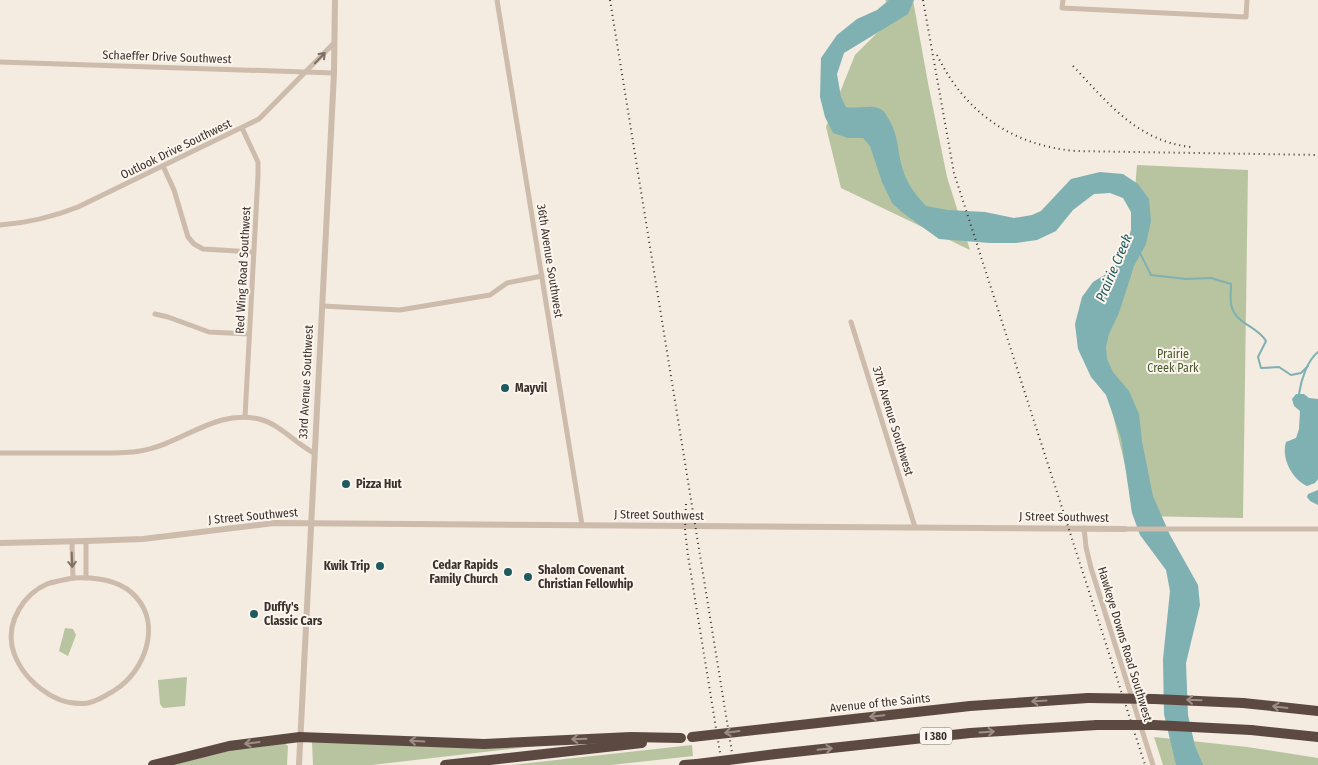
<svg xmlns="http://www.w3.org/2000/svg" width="1318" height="765" font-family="'Fira Sans Condensed',sans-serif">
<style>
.green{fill:#b8c4a0}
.water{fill:#7fb0b2}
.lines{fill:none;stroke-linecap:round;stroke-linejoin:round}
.stream{stroke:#7fb0b2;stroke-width:2}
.minor{stroke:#cdbbac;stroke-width:5}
.tertiary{stroke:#cdbbac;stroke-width:6}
.motorway{stroke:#5c4a42;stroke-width:10}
.rail{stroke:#3b302b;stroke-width:2;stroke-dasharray:1 4;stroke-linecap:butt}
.motorway-bridge{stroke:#5c4a42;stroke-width:10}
.oneway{stroke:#7d6f65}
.oneway2{stroke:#9c8e87}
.poi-dot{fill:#1f5a5e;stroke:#fbf5ee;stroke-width:2}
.labels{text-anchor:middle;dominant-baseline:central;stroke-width:4;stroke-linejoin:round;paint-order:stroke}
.shield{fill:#fbf5ee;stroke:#756b66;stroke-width:1}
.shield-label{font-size:11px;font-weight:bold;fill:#3b302b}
.street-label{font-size:12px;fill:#3b302b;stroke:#fbf5ee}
.park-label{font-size:12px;fill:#4a5a2e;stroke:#fbf5ee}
.poi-label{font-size:12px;font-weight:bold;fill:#3b302b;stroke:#fbf5ee;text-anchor:start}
.water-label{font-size:14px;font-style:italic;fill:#1f5a5e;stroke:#fbf5ee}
</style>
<rect width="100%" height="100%" fill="#f4ebe1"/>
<g class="green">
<path d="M885,0H913L928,83L947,177L970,250L841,188L826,127L855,55L896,14Z"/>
<path d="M1137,165L1248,170L1243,518L1137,516L1100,360L1130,246Z"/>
<path d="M65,628L73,629L76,635L68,656L59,651Z"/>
<path d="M187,677L185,706L163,708L160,704L158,680Z"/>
<path d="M1154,737L1247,747L1318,758V765H1163Z"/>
<path d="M312,742L536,746L372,765H313Z"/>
<path d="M284,743L288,746L287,765H167L241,748Z"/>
<path d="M692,745L693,756L611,765H511Z"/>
</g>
<g class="water">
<path d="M889,0H914L908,14L844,53L837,74L841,97L846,107C856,109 872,104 880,109C884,110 886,115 888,118C899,135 897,151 903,170C907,184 916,195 926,206L948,210L985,212L1014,218L1032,215L1041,211L1071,179L1100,172L1123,174L1138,184L1149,199L1151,221L1146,244L1134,266L1119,313L1109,334L1106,347L1107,359L1113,372L1129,391L1139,414L1142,441L1153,496L1170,535L1198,585L1200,605L1186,663L1188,715L1195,746L1203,765H1176L1164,714L1163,659L1170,591L1166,570L1140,535L1132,513L1121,438L1106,395L1091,377L1078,349L1075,324L1082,297L1093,282L1111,271L1125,250L1131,230V212L1123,198L1110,193L1094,194L1073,210L1056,231L1037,240L1016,243H990L939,239L903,213L892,203L882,182L870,146L863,138H848L833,133L825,117L820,97L821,58L837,35L857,19L877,10Z"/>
<path d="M1296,394H1304L1309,398L1318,399V479L1315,483L1307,486C1292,479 1281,458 1286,442L1296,438L1299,429L1300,411L1294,406L1292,399Z"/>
<path d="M1318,490V505L1310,501L1307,497L1308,494Z"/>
</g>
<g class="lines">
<g class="stream">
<path d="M1139,251L1151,275L1186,279L1211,278L1231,284C1231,290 1230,298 1231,304C1235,325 1257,325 1266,341L1258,357L1261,368L1279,367L1291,375L1301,373L1308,366"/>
<path d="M1299,394C1301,380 1307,361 1318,352"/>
</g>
<g class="minor">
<path d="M497,0L582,525"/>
<path d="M1063,0L1062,8L1246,17L1247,0"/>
<path d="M0,62L334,73"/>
<path d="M242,128L258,162V175L245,417"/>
<path d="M163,166L174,190L188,237L194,244L203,249L253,252"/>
<path d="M0,225C27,223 53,217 78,207L259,119L334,43"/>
<path d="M322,306L400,310L490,295L507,283L542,276"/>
<path d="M155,314L168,317L209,332L249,334"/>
<path d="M851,322L915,527"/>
<path d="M0,453C28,453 56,453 84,453C102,453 122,454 140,451C183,444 214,409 259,419C280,424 295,443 314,453"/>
<path d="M1084,528L1086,547L1091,568L1153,765"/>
<path d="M1125,529H1318"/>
<path d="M86,541V578"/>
<path d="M72,542L73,578"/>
<path d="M73,578C94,577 121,580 136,597C162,626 144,672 115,690C107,695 98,701 88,703C55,708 19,678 12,646C7,621 24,594 47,584C55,581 64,580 73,578Z"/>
</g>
<g class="tertiary">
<path d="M0,543L86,541L143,539L274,523L1125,529"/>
<path d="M299,765L334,73L335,0"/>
</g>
<g class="motorway">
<path d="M1243,703L1318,711"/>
<path d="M773,728L970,706L1088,698"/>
<path d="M1251,730L1318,737"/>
<path d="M776,754L970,733L1097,725"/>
<path d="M153,765L229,746L300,737L484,744L631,737L681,738"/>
<path d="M445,765L642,743"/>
<path d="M684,765L697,764"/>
</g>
<g class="rail">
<path d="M610,0L734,765"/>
<path d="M923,0L954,173L1145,765"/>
<path d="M937,55C965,112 1011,145 1075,151L1318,155"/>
<path d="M1073,66C1108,103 1137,141 1191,147"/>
<path d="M686,504L685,530L688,556L722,765"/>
</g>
<g class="motorway-bridge">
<path d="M1088,698L1154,699L1243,703"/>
<path d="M1097,725H1154L1251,730"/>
<path d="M692,737L773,728"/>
<path d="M697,764L776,754"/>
</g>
</g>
<defs><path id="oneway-shaft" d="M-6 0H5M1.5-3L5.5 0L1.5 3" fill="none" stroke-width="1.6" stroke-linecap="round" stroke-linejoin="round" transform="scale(1.25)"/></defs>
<g class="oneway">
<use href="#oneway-shaft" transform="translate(320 58) rotate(-46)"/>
<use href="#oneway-shaft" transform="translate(72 560) rotate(88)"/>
</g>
<g class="oneway2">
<use href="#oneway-shaft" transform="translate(1194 700) rotate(-178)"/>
<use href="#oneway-shaft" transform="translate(1039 701) rotate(176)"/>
<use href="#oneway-shaft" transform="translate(1280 707) rotate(-173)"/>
<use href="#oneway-shaft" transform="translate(877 716) rotate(174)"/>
<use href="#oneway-shaft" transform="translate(732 732) rotate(173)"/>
<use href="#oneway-shaft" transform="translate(987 732) rotate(-4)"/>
<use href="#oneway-shaft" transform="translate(579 739) rotate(178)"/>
<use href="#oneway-shaft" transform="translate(417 741) rotate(-177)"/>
<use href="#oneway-shaft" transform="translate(252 743) rotate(173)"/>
<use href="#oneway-shaft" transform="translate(825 749) rotate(-6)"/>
</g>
<g class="poi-dot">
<circle cx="505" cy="388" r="5"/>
<circle cx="346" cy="484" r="5"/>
<circle cx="380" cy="566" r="5"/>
<circle cx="508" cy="572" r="5"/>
<circle cx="528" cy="577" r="5"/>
<circle cx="254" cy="614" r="5"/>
</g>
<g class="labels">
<rect class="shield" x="920" y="727.5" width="32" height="17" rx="4"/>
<g class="shield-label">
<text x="936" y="736">I 380</text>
</g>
<g class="street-label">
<text transform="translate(167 57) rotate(2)">Schaeffer Drive Southwest</text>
<text transform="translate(176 149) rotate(-26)">Outlook Drive Southwest</text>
<text transform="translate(550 261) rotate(81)">36th Avenue Southwest</text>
<text transform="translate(243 270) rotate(-87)">Red Wing Road Southwest</text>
<text transform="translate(306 382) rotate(-87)">33rd Avenue Southwest</text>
<text transform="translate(893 421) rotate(73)">37th Avenue Southwest</text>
<text transform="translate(659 515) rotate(1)">J Street Southwest</text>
<text transform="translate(253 516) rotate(-5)">J Street Southwest</text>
<text transform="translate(1064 517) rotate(1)">J Street Southwest</text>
<text transform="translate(1125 644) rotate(73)">Hawkeye Downs Road Southwest</text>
<text transform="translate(880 703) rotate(-6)">Avenue of the Saints</text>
</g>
<g class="park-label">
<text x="1173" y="354">Prairie<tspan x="1173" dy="14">Creek Park</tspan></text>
</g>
<g class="poi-label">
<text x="515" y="388">Mayvil</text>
<text x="356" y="484">Pizza Hut</text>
<text x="498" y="565" text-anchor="end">Cedar Rapids<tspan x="498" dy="14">Family Church</tspan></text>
<text x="370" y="566" text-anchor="end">Kwik Trip</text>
<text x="538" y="570">Shalom Covenant<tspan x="538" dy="14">Christian Fellowhip</tspan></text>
<text x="264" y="607">Duffy's<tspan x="264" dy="14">Classic Cars</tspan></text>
</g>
<g class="water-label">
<text transform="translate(1114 268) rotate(-67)">Prairie Creek</text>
</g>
</g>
</svg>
